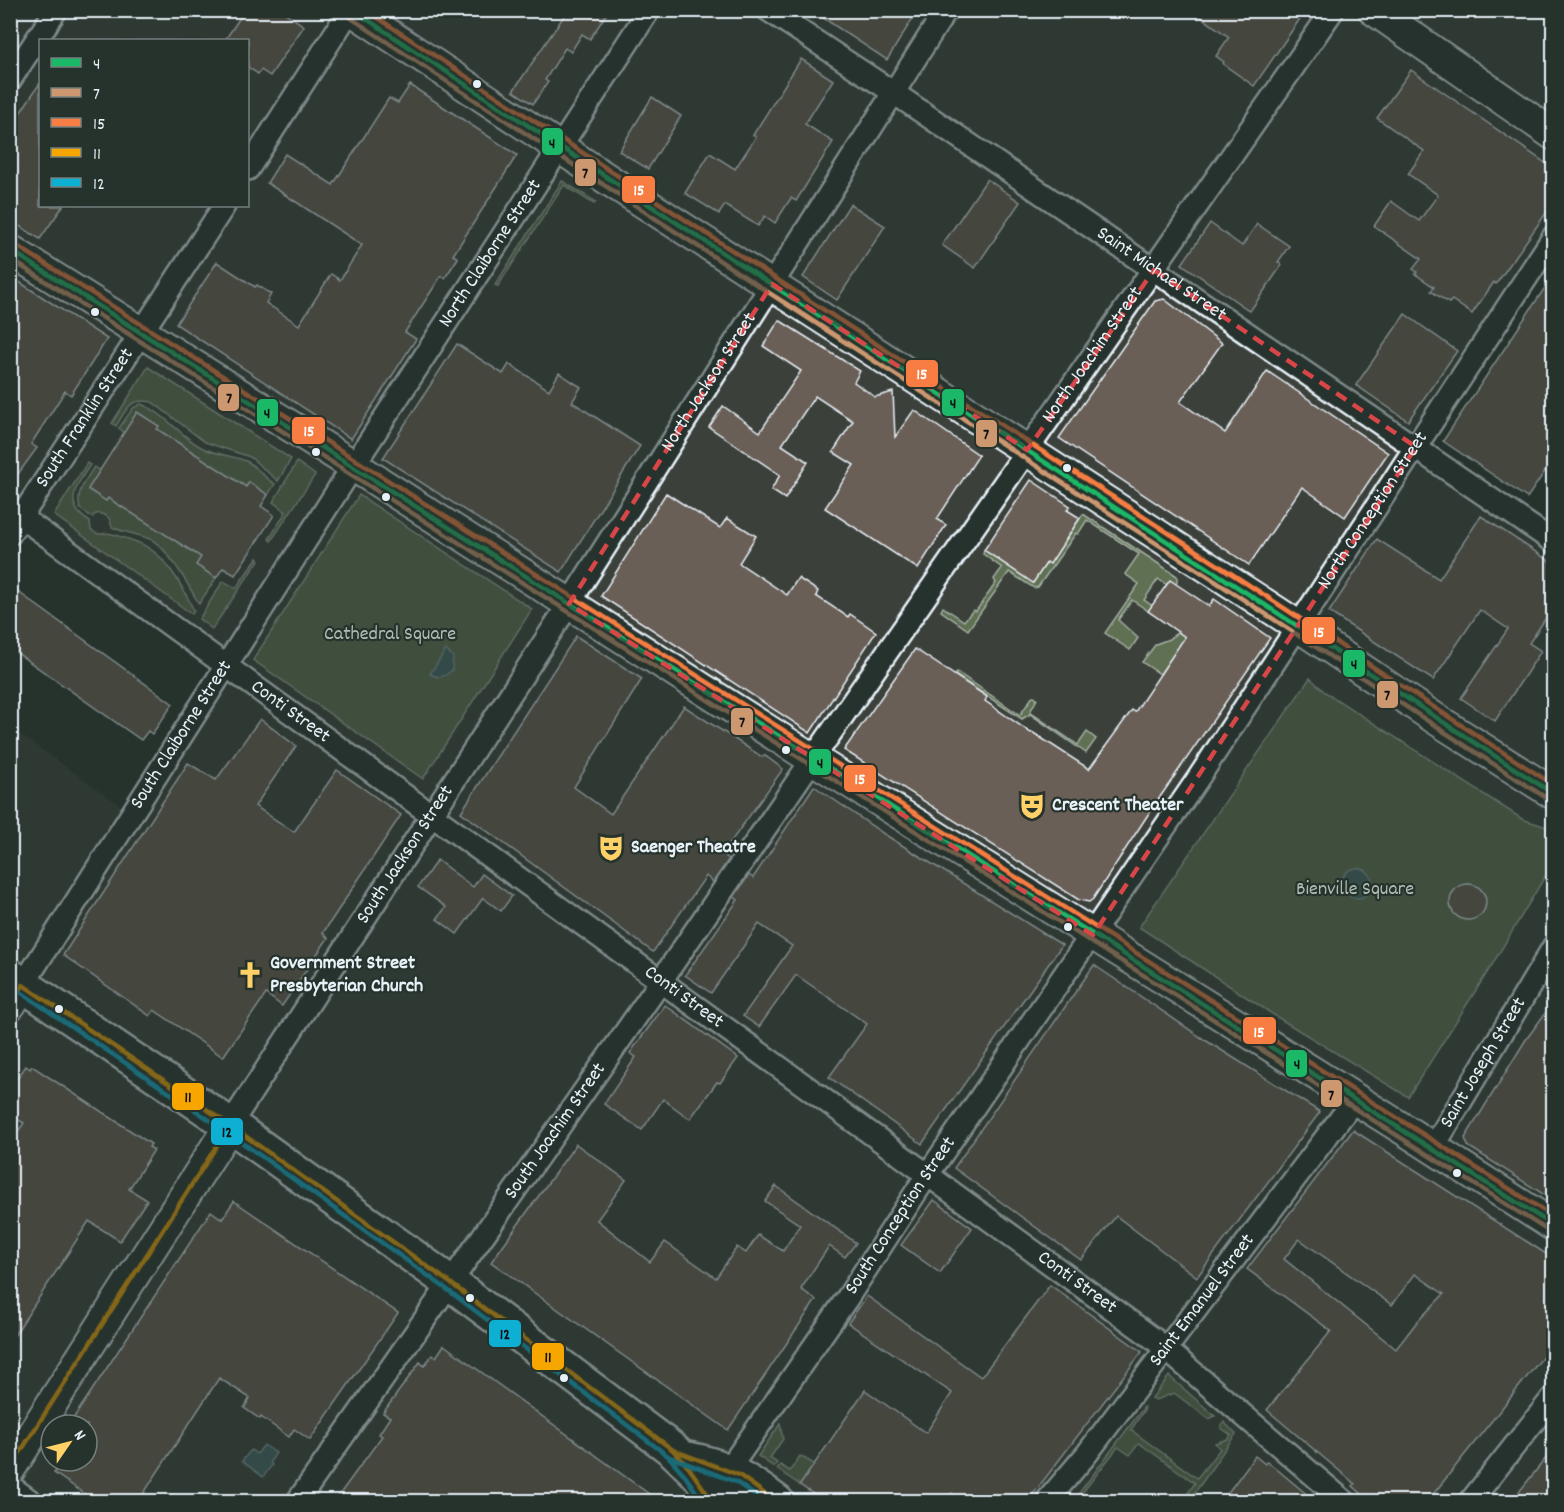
<svg xmlns="http://www.w3.org/2000/svg" width="1564" height="1512" font-family="Dekko,sans-serif">
<style>
.built{fill:#3b403a;fill-rule:evenodd}
.green{fill:#607052;stroke:#a4b0a5;stroke-width:1.5}
.water{fill:#45666b;stroke:#869ea3;stroke-width:1.5}
.building{fill:#6b5f57;stroke:#e8f1f8;stroke-width:1.5;fill-rule:evenodd}
.lines{fill:none;stroke-linecap:round;stroke-linejoin:round}
.street-casing{stroke:#e8f1f8;stroke-width:26}
.secondary-casing{stroke:#e8f1f8;stroke-width:34}
.primary-casing{stroke:#e8f1f8;stroke-width:38}
.street{stroke:#26332d;stroke-width:21}
.secondary{stroke:#26332d;stroke-width:30}
.primary{stroke:#26332d;stroke-width:33}
.bus-1-casing{stroke:#26332d;stroke-width:9}
.bus-2-casing{stroke:#26332d;stroke-width:9}
.bus-3-casing{stroke:#26332d;stroke-width:9}
.bus-4-casing{stroke:#26332d;stroke-width:9}
.bus-5-casing{stroke:#26332d;stroke-width:9}
.bus-1{stroke:#1ab867;stroke-width:4.5}
.bus-2{stroke:#cd976f;stroke-width:4.5}
.bus-3{stroke:#f77d43;stroke-width:4.5}
.bus-4{stroke:#f7a600;stroke-width:4.5}
.bus-5{stroke:#0dafd3;stroke-width:4.5}
.marked{fill:none;stroke:#d94647;stroke-width:4.5;stroke-dasharray:12 8;stroke-linejoin:round}
.bus-dot{fill:#e8f1f8;stroke:#26332d;stroke-width:2}
.labels{text-anchor:middle;dominant-baseline:central;stroke-width:4.5;stroke-linejoin:round;paint-order:stroke}
.street-label{font-size:20px;fill:#e8f1f8;stroke:#26332d}
.park-label{font-size:20px;fill:#b2bdb6;stroke:#26332d}
.poi-label{font-size:20px;font-weight:bold;fill:#e8f1f8;stroke:#26332d;text-anchor:start}
.line-badge{stroke:#26332d;stroke-width:2}
.badge-label{font-size:16px;text-anchor:middle;font-weight:bold;fill:#fff}
.pale-badge-label{font-size:16px;text-anchor:middle;font-weight:bold;fill:#111}
</style>
<rect width="100%" height="100%" fill="#26332d"/>
<filter id="ink" filterUnits="userSpaceOnUse"><feTurbulence type="fractalNoise" baseFrequency=".0167" numOctaves="2"/><feDisplacementMap in="SourceGraphic" scale="12" xChannelSelector="R" yChannelSelector="G"/><feConvolveMatrix kernelMatrix="1 2 1 2 8 2 1 2 1" color-interpolation-filters="sRGB"/></filter>
<g filter="url(#ink)">
<path class="built" d="M11,11H1553V249L1426,443L1553,531V1501H11V728L124,808L214,665L24,530L11,551ZM40,40H248V206H40ZM51,1425H87V1461H51Z"/>
<g class="green">
<path d="M562,181L596,202L594,204L564,185L498,286L495,285Z"/>
<path d="M148,367L291,459L278,481L250,457L205,442L152,402C130,397 126,410 116,426L112,423Z"/>
<path d="M141,404C165,413 179,435 201,447C215,455 232,455 246,461C257,466 264,478 275,484L268,495L249,482L246,487L157,429L125,433L119,428L133,408Z"/>
<path d="M297,462L315,475L271,541L269,539L286,512L273,502Z"/>
<path d="M87,463L90,465C76,486 62,505 90,522L91,530C101,538 103,531 112,534C122,537 138,541 147,547C169,560 184,589 194,611L192,614L54,515Z"/>
<path d="M94,467L100,470L88,490L106,501L108,498L201,557L216,578L199,604C189,586 169,550 152,540C140,534 124,533 112,527L109,518C104,514 97,511 92,517L80,509C75,492 86,480 94,467Z"/>
<path d="M359,495L532,609L423,779L253,660Z"/>
<path d="M1083,514L1177,576V582L1173,589L1158,579L1144,600L1157,609L1154,615L1132,600L1118,620L1138,638L1130,650L1105,633L1139,584L1125,574L1139,554L1087,520L1078,534L1076,533L1038,587L1034,588L1009,572L968,630L941,611L943,607L964,621L973,610L976,611L996,583L994,579L1002,568L983,554L984,550L1033,583L1047,562L1050,563Z"/>
<path d="M257,558L259,560L212,629L199,619L223,581L236,588Z"/>
<path d="M1178,632L1188,633L1160,674L1142,662L1156,644L1169,639Z"/>
<path d="M957,672L1020,715L1033,696L1037,699L1030,712L1078,745L1087,732L1096,739L1086,753L1030,714L1022,719L955,675Z"/>
<path d="M1310,678L1325,692L1522,819L1553,829V863L1492,965L1408,1097L1277,1017L1139,927Z"/>
<path d="M1169,1376L1215,1416L1209,1419L1174,1393L1156,1400L1152,1398Z"/>
<path d="M1144,1407L1145,1409L1131,1430L1197,1478L1220,1449L1215,1443L1228,1439L1231,1435L1221,1428L1224,1422L1236,1434C1220,1454 1208,1476 1192,1496L1188,1493L1195,1483L1139,1443L1130,1455L1118,1447L1076,1501H1073Z"/>
<path d="M780,1424L783,1439L770,1458L777,1463L774,1467L758,1456Z"/>
<path d="M800,1456L814,1464L800,1485L777,1469L780,1465L790,1471Z"/>
</g>
<g class="water">
<path d="M446,650L453,657L452,670C445,677 439,679 430,674Z"/>
<circle cx="1357" cy="883" r="15"/>
<path d="M264,1445L276,1453L270,1462L272,1465L263,1477L242,1461L251,1450L257,1454Z"/>
</g>
<g class="building">
<path d="M245,10H281L304,26L270,76L261,70L258,74L248,67V40H225Z"/>
<path d="M568,10H609L590,39L582,34L571,52L565,48L545,80L548,82L533,104L513,91Z"/>
<path d="M811,10H918L887,60Z"/>
<path d="M1191,10H1306L1254,86L1223,64L1224,62L1216,56L1229,37Z"/>
<path d="M801,59L833,80L805,124L833,142L796,201L791,198L775,223L765,216L758,226L725,205L719,214L685,193L710,153L735,169L756,137L753,135Z"/>
<path d="M1411,70L1554,169V202L1496,284L1494,282L1472,314L1452,300L1449,303L1431,291L1434,287L1415,274L1417,272L1413,269L1421,259L1374,226L1391,201L1419,221L1438,195L1408,174L1424,151L1377,118Z"/>
<path d="M40,83V206H63L40,239L10,220V128Z"/>
<path d="M410,85L517,155L453,255L458,258L445,278L441,276L405,332L416,339L351,439L176,324L217,262L255,287L257,285L271,294L266,303L299,325L331,274L340,280L362,245L267,183L285,154L333,185L389,98L398,103Z"/>
<path d="M652,97L681,116L648,169L619,151Z"/>
<path d="M987,179L1020,202L975,268L942,245Z"/>
<path d="M850,204L885,226L837,300L803,277Z"/>
<path d="M1210,223L1242,246L1257,224L1289,246L1278,262L1282,265L1250,311L1182,264Z"/>
<path d="M1554,274V458L1527,498L1443,441Z"/>
<path d="M10,276L107,339L71,395L65,391L31,444L37,448L10,485Z"/>
<path d="M1164,299L1222,343L1180,402L1225,433L1267,371L1388,453L1345,517L1302,487L1249,565L1059,438L1155,301Z"/>
<path d="M1405,314L1457,351L1408,421L1356,385Z"/>
<path d="M779,320L860,371L854,382L875,397L893,392L895,437L914,410L979,455L937,519L946,525L918,569L825,508L854,465L833,452L853,421L815,396L782,445L808,462L785,499L771,490L780,475L709,427L723,406L760,432L801,371L763,346Z"/>
<path d="M457,344L503,374L509,364L549,390L559,373L581,387L572,402L640,446L561,572L383,458Z"/>
<path d="M137,412L159,426L157,429L246,487L249,482L268,495L261,506L274,515L235,575L223,568L216,578L196,565L201,557L108,498L106,501L88,489Z"/>
<path d="M1031,480L1070,506L1067,510L1080,518L1050,564L1047,562L1033,583L984,550Z"/>
<path d="M666,493L720,528L727,518L756,536L739,563L787,595L798,578L818,591L816,596L848,617L850,614L876,632L810,733L601,596Z"/>
<path d="M1481,516L1554,564V606L1529,643L1541,651L1495,721L1461,698L1508,629L1480,610L1433,680L1329,612L1377,539L1439,579Z"/>
<path d="M1170,580L1209,606L1214,599L1270,638L1151,810L1093,899L1089,902L1079,900L844,750L915,649L987,697L985,701L1031,733L1032,732L1089,769L1132,710L1135,712L1185,637L1148,611Z"/>
<path d="M10,586L173,704L152,734L148,731L141,740L10,648Z"/>
<path d="M576,636L642,679L574,787L611,814L684,706L762,757L764,755L783,769L722,854L729,859L713,882L706,876L653,952L461,812Z"/>
<path d="M260,719L296,746L255,806L294,832L337,770L401,815L323,933L328,938L282,1006L266,994L223,1057L154,1010L150,1016L63,955L188,763L216,780Z"/>
<path d="M814,786L884,834L1062,945L922,1144L829,1077L867,1024L796,975L759,1027L743,1016L792,946L759,924L711,993L685,975L738,900L734,897L749,875L753,878Z"/>
<path d="M437,860L473,887L482,874L512,896L501,911L483,898L457,934L437,919L446,907L418,887Z"/>
<circle cx="1468" cy="902" r="18"/>
<path d="M1094,965L1205,1040L1320,1112L1197,1277L1116,1216L1081,1260L954,1168Z"/>
<path d="M1554,1001V1201L1468,1146L1465,1138L1525,1041Z"/>
<path d="M665,1005L738,1058L720,1083L717,1082L690,1119L663,1099L642,1130L604,1104L636,1057L630,1053Z"/>
<path d="M26,1066L30,1069L32,1066L151,1144L149,1147L154,1150L129,1189L147,1200L120,1241L89,1221L10,1342V1143L24,1123L10,1115V1089Z"/>
<path d="M1353,1130L1554,1259V1343L1427,1502H1371L1353,1486L1355,1484L1267,1410L1331,1331L1247,1269ZM1299,1239L1392,1305L1415,1274L1444,1294L1416,1323L1396,1349L1284,1259Z"/>
<path d="M576,1144L626,1180L597,1220L650,1262L665,1242L716,1278L737,1247L746,1253L758,1235L783,1251L800,1225L765,1201L776,1186L856,1243L845,1257L829,1246L801,1289L816,1300L728,1430L491,1262Z"/>
<path d="M934,1200L972,1228L940,1273L901,1245Z"/>
<path d="M234,1201L398,1313L310,1440L294,1429L289,1437L261,1417L260,1419L244,1408L250,1398L219,1378L138,1502H97L54,1473L62,1461H87V1425H69L211,1211L222,1219Z"/>
<path d="M1050,1285L1142,1352L1027,1502H963L952,1493L946,1502H825L800,1485L865,1390L926,1433L952,1393L848,1323L867,1296L981,1377Z"/>
<path d="M444,1345L660,1502H334L382,1436L379,1434L390,1417L383,1413L420,1362L424,1366L432,1355L436,1357Z"/>
<path d="M1554,1448V1502H1511Z"/>
<path d="M1255,1456L1265,1464L1267,1461L1316,1502H1221Z"/>
</g>
<g class="lines">
<defs>
<g id="street">
<path id="s1" d="M768,10L894,93L1554,542"/>
<path d="M10,80L56,10"/>
<path d="M248,169L350,10"/>
<path id="s2" d="M10,509L1154,1339L1345,1502"/>
<path id="s3" d="M10,534L224,206"/>
<path id="s4" d="M23,985L343,482L649,10"/>
<path id="s5" d="M230,1125L569,604L946,10"/>
<path id="s6" d="M1433,1148L1554,946"/>
<path id="s7" d="M722,1479L848,1297L920,1186L1199,777L1554,236"/>
<path d="M10,1486L32,1502"/>
<path id="s8" d="M297,1502L652,994L803,773L1333,10"/>
<path id="s9" d="M1046,1502L1086,1455L1355,1099"/>
<path d="M1470,1502L1554,1396"/>
</g>
<g id="secondary">
<path d="M352,10L598,173L1283,616L1436,719L1554,794"/>
<path d="M1374,10L1554,135"/>
<path d="M10,250L354,466L800,751L1408,1132L1554,1226"/>
<path d="M10,1005L23,985"/>
<path d="M10,1469L230,1125"/>
</g>
<g id="primary">
<path d="M10,976L230,1125L449,1282L673,1450L727,1502"/>
<path d="M688,1459C726,1466 747,1480 777,1502"/>
</g>
</defs>
<use href="#street" class="street-casing"/>
<use href="#secondary" class="secondary-casing"/>
<use href="#primary" class="primary-casing"/>
<use href="#street" class="street"/>
<use href="#secondary" class="secondary"/>
<use href="#primary" class="primary"/>
<defs>
<g id="bus-1">
<path d="M353,10C643,203 936,391 1228,581C1337,651 1444,724 1554,794"/>
<path d="M10,250L1554,1226"/>
</g>
<g id="bus-2">
<path d="M348,16C638,209 931,398 1224,587C1333,657 1440,731 1550,800"/>
<path d="M10,259L1550,1232"/>
</g>
<g id="bus-3">
<path d="M366,10C653,201 943,387 1232,574C1340,644 1445,716 1554,785"/>
<path d="M14,244L1554,1217"/>
</g>
<g id="bus-4">
<path d="M10,1004L23,985L230,1125L449,1282L673,1450L689,1468L713,1502"/>
<path d="M673,1450L739,1475L776,1502"/>
<path d="M10,1468L230,1125"/>
</g>
<g id="bus-5">
<path d="M10,985L226,1131L445,1288L668,1456L683,1473L703,1502"/>
<path d="M670,1457L736,1482L764,1502"/>
</g>
</defs>
<use href="#bus-1" class="bus-1-casing"/>
<use href="#bus-2" class="bus-2-casing"/>
<use href="#bus-3" class="bus-3-casing"/>
<use href="#bus-4" class="bus-4-casing"/>
<use href="#bus-5" class="bus-5-casing"/>
<use href="#bus-1" class="bus-1"/>
<use href="#bus-2" class="bus-2"/>
<use href="#bus-3" class="bus-3"/>
<use href="#bus-4" class="bus-4"/>
<use href="#bus-5" class="bus-5"/>
</g>
</g>
<path d="M0 0H1564V1512H0ZM1154,270L1416,447L1093,935L569,604L772,284L1027,450Z" fill="#26332d" fill-opacity=".55" fill-rule="evenodd"/>
<path class="marked" d="M1154,270L1416,447L1093,935L569,604L772,284L1027,450Z"/>
<defs>
<symbol id="theatre-bare" viewBox="-9 -9 18 18"><path d="M-5-5.5Q0-4 5-5.5V0Q5 5 0 6Q-5 5-5 0ZM-3.3-2.5H-1v1.5H-3.3ZM1-2.5H3.3v1.5H1ZM-2.8 1Q0 5.5 2.8 1Z" fill="#ffd166" stroke="#26332d" stroke-width="2.5" paint-order="stroke"/></symbol>
<symbol id="church-bare" viewBox="-9 -9 18 18"><path d="M-1.2-6h2.4v3.5h3.3v2.4h-3.3V6h-2.4V-.1h-3.3v-2.4h3.3Z" fill="#ffd166" stroke="#26332d" stroke-width="2.5" paint-order="stroke"/></symbol>
</defs>
<g fill-rule="evenodd">
<use href="#theatre-bare" x="1013" y="787" width="38" height="38"/>
<use href="#theatre-bare" x="592" y="829" width="38" height="38"/>
<use href="#church-bare" x="231" y="956" width="38" height="38"/>
</g>
<g class="bus-dot">
<circle cx="477" cy="84" r="5"/>
<circle cx="95" cy="312" r="5"/>
<circle cx="316" cy="452" r="5"/>
<circle cx="1067" cy="468" r="5"/>
<circle cx="386" cy="497" r="5"/>
<circle cx="786" cy="750" r="5"/>
<circle cx="1068" cy="927" r="5"/>
<circle cx="59" cy="1009" r="5"/>
<circle cx="1457" cy="1173" r="5"/>
<circle cx="470" cy="1298" r="5"/>
<circle cx="564" cy="1378" r="5"/>
</g>
<g class="labels">
<g class="street-label">
<text stroke="none"><textPath href="#s4" startOffset="868">North Claiborne Street</textPath></text>
<text stroke="none"><textPath href="#s1" startOffset="474">Saint Michael Street</textPath></text>
<text stroke="none"><textPath href="#s8" startOffset="1396">North Joachim Street</textPath></text>
<text stroke="none"><textPath href="#s5" startOffset="884">North Jackson Street</textPath></text>
<text stroke="none"><textPath href="#s3" startOffset="138">South Franklin Street</textPath></text>
<text stroke="none"><textPath href="#s7" startOffset="1167">North Conception Street</textPath></text>
<text stroke="none"><textPath href="#s2" startOffset="346">Conti Street</textPath></text>
<text stroke="none"><textPath href="#s4" startOffset="296">South Claiborne Street</textPath></text>
<text stroke="none"><textPath href="#s5" startOffset="322">South Jackson Street</textPath></text>
<text stroke="none"><textPath href="#s2" startOffset="832">Conti Street</textPath></text>
<text stroke="none"><textPath href="#s6" startOffset="99">Saint Joseph Street</textPath></text>
<text stroke="none"><textPath href="#s8" startOffset="452">South Joachim Street</textPath></text>
<text stroke="none"><textPath href="#s7" startOffset="318">South Conception Street</textPath></text>
<text stroke="none"><textPath href="#s2" startOffset="1318">Conti Street</textPath></text>
<text stroke="none"><textPath href="#s9" startOffset="255">Saint Emanuel Street</textPath></text>
</g>
<g class="park-label">
<text x="390" y="635">Cathedral Square</text>
<text x="1355" y="890">Bienville Square</text>
</g>
<g class="poi-label">
<text x="1052" y="806">Crescent Theater</text>
<text x="631" y="848">Saenger Theatre</text>
<text x="270" y="964">Government Street<tspan x="270" dy="23">Presbyterian Church</tspan></text>
</g>
</g>
<g class="line-badge">
<rect x="541" y="127" width="23" height="29" rx="6" fill="#1ab867"/>
<rect x="574" y="158" width="23" height="29" rx="6" fill="#cd976f"/>
<rect x="621" y="175" width="35" height="29" rx="6" fill="#f77d43"/>
<rect x="905" y="359" width="34" height="29" rx="6" fill="#f77d43"/>
<rect x="217" y="383" width="23" height="29" rx="6" fill="#cd976f"/>
<rect x="941" y="388" width="24" height="29" rx="6" fill="#1ab867"/>
<rect x="256" y="398" width="23" height="29" rx="6" fill="#1ab867"/>
<rect x="291" y="416" width="35" height="29" rx="6" fill="#f77d43"/>
<rect x="975" y="419" width="23" height="29" rx="6" fill="#cd976f"/>
<rect x="1301" y="616" width="35" height="29" rx="6" fill="#f77d43"/>
<rect x="1342" y="649" width="24" height="29" rx="6" fill="#1ab867"/>
<rect x="1376" y="680" width="23" height="29" rx="6" fill="#cd976f"/>
<rect x="730" y="707" width="24" height="29" rx="6" fill="#cd976f"/>
<rect x="808" y="748" width="24" height="28" rx="6" fill="#1ab867"/>
<rect x="843" y="764" width="34" height="29" rx="6" fill="#f77d43"/>
<rect x="1242" y="1016" width="35" height="29" rx="6" fill="#f77d43"/>
<rect x="1285" y="1049" width="23" height="29" rx="6" fill="#1ab867"/>
<rect x="1320" y="1079" width="23" height="29" rx="6" fill="#cd976f"/>
<rect x="171" y="1082" width="34" height="29" rx="6" fill="#f7a600"/>
<rect x="210" y="1117" width="34" height="29" rx="6" fill="#0dafd3"/>
<rect x="488" y="1319" width="34" height="29" rx="6" fill="#0dafd3"/>
<rect x="531" y="1342" width="34" height="29" rx="6" fill="#f7a600"/>
</g>
<g class="badge-label">
<text x="639" y="195">15</text>
<text x="922" y="379">15</text>
<text x="309" y="436">15</text>
<text x="1319" y="637">15</text>
<text x="860" y="784">15</text>
<text x="1259" y="1037">15</text>
</g>
<g class="pale-badge-label">
<text x="552" y="148">4</text>
<text x="585" y="178">7</text>
<text x="229" y="403">7</text>
<text x="953" y="408">4</text>
<text x="267" y="418">4</text>
<text x="986" y="439">7</text>
<text x="1354" y="669">4</text>
<text x="1387" y="700">7</text>
<text x="742" y="727">7</text>
<text x="820" y="768">4</text>
<text x="1297" y="1069">4</text>
<text x="1331" y="1100">7</text>
<text x="188" y="1102">11</text>
<text x="227" y="1137">12</text>
<text x="505" y="1339">12</text>
<text x="548" y="1362">11</text>
</g>
<rect width="1564" height="1512" fill="none" stroke="#26332d" stroke-width="36"/>
<rect x="18" y="18" width="1528" height="1476" fill="none" stroke="#e8f1f8" stroke-width="2" filter="url(#ink)"/>
<rect x="39" y="39" width="210" height="168" fill="#26332d" stroke="#747f7e" stroke-width="1.5"/>
<rect x="51" y="58" width="30" height="9" fill="#1ab867" stroke="#747f7e" stroke-width="1.5"/>
<text x="93" y="69" font-size="18" fill="#e8f1f8">4</text>
<rect x="51" y="88" width="30" height="9" fill="#cd976f" stroke="#747f7e" stroke-width="1.5"/>
<text x="93" y="99" font-size="18" fill="#e8f1f8">7</text>
<rect x="51" y="118" width="30" height="9" fill="#f77d43" stroke="#747f7e" stroke-width="1.5"/>
<text x="93" y="129" font-size="18" fill="#e8f1f8">15</text>
<rect x="51" y="148" width="30" height="9" fill="#f7a600" stroke="#747f7e" stroke-width="1.5"/>
<text x="93" y="159" font-size="18" fill="#e8f1f8">11</text>
<rect x="51" y="178" width="30" height="9" fill="#0dafd3" stroke="#747f7e" stroke-width="1.5"/>
<text x="93" y="189" font-size="18" fill="#e8f1f8">12</text>
<g transform="translate(69 1443) rotate(55)"><circle r="28" fill="#26332d" stroke="#747f7e" stroke-width="1.5"/>
<path d="M0-4.5L10 22L0 15L-10 22Z" fill="#ffd166"/>
<text y="-9" font-size="16" font-weight="bold" text-anchor="middle" fill="#e8f1f8">N</text>
</g>
</svg>
